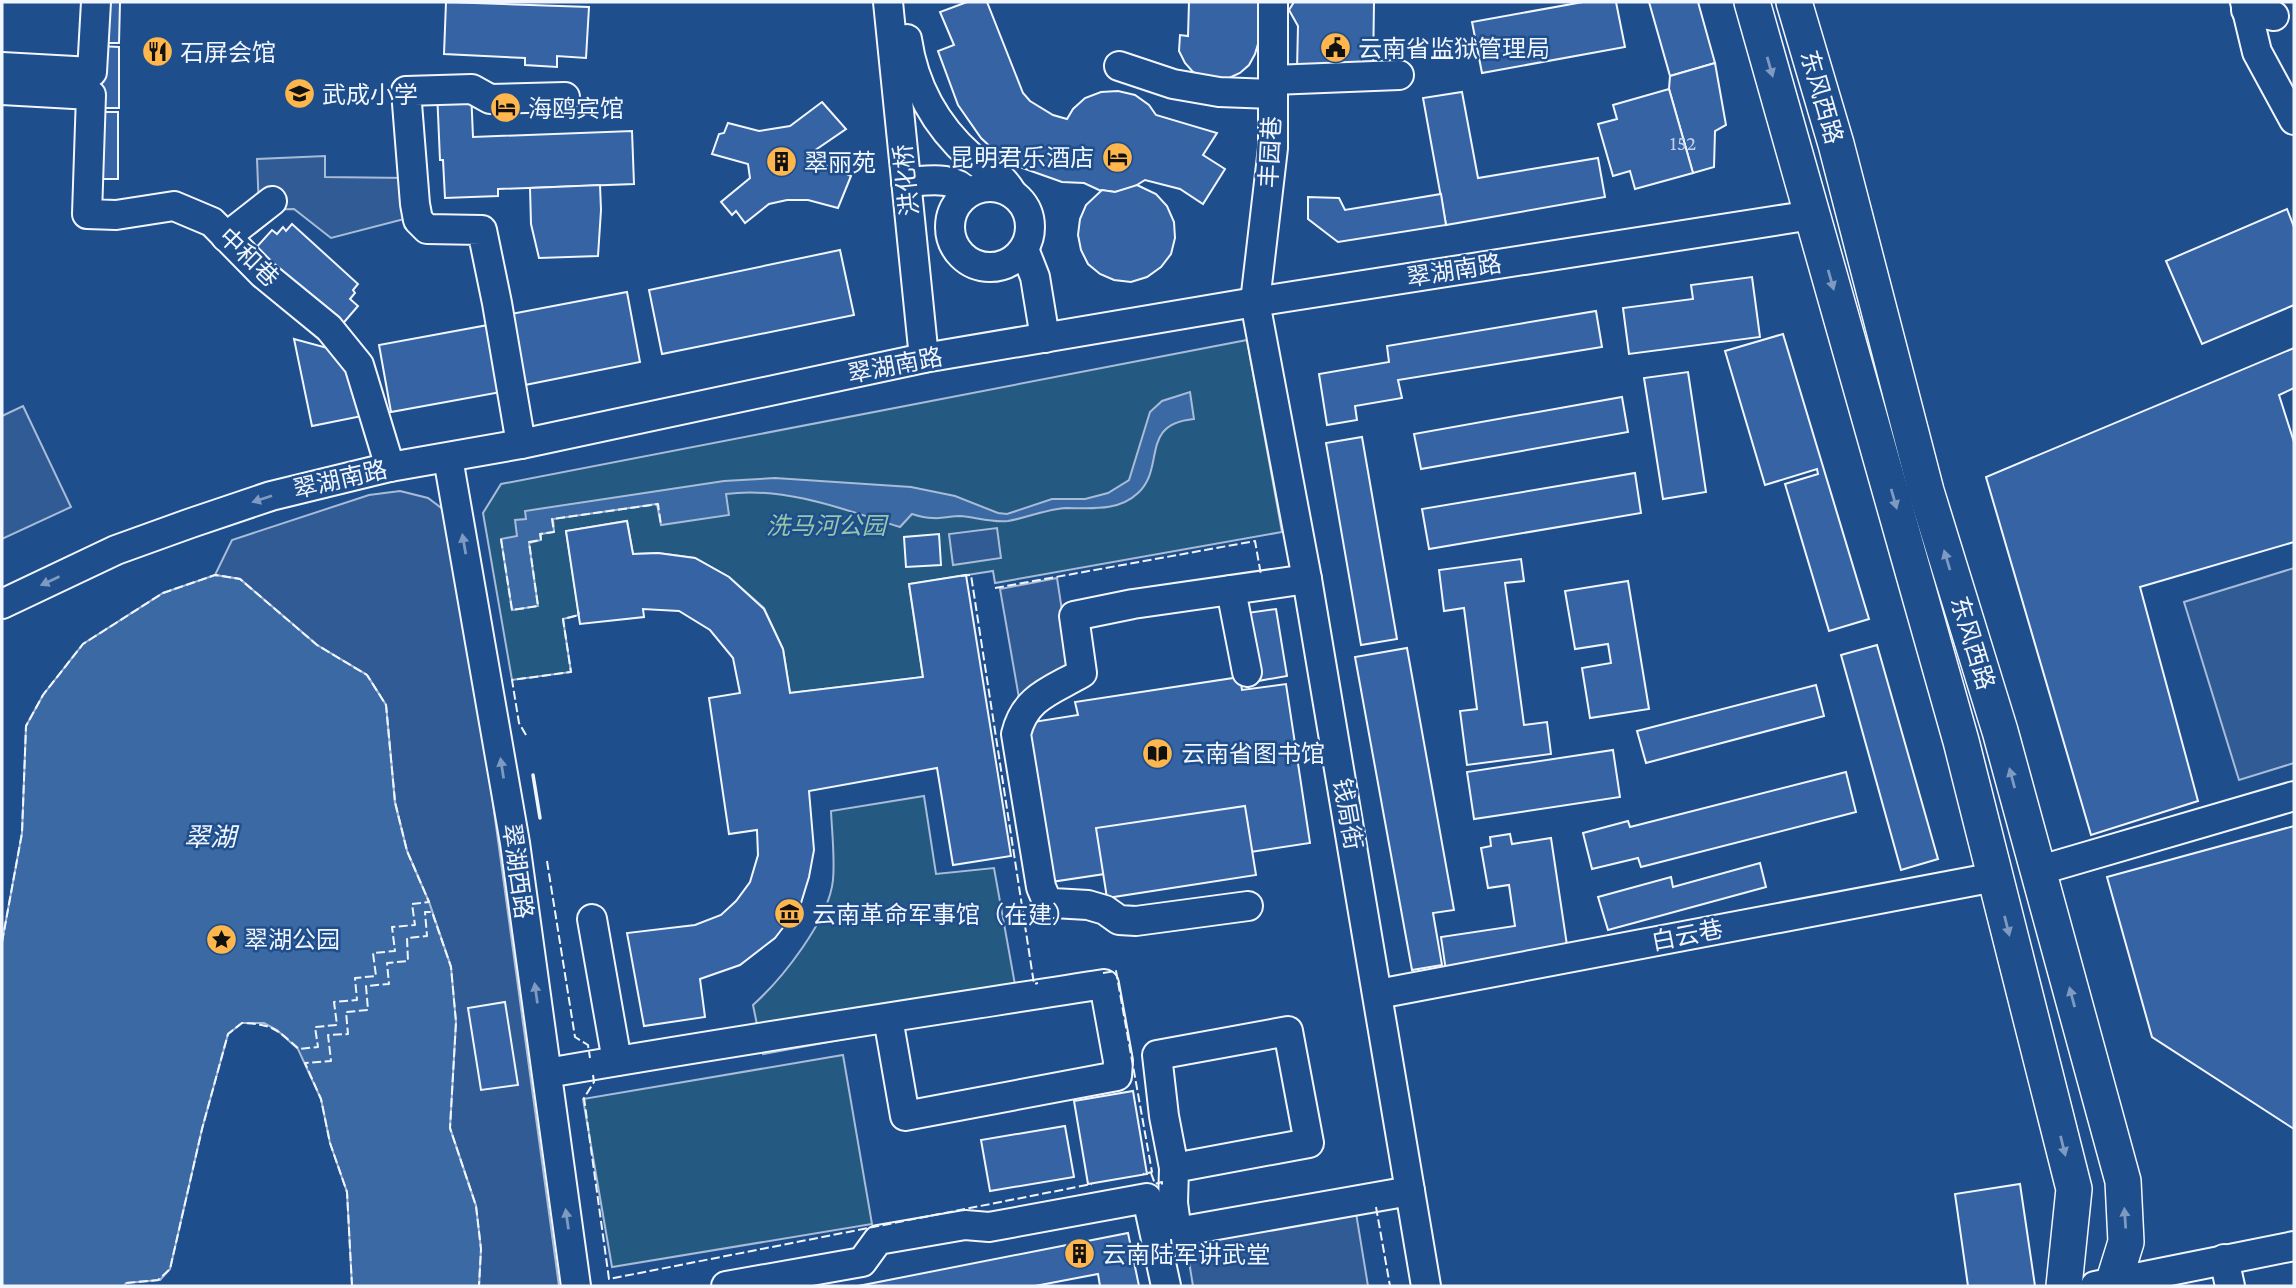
<svg xmlns="http://www.w3.org/2000/svg" width="2296" height="1288" font-family="'Crimson Pro','Noto Sans SC',serif">
<style>
.green{fill:#245a82;stroke:#a8bbd7;stroke-width:2}
.parking{fill:#305b95;stroke:#a8bbd7;stroke-width:2}
.water{fill:#3b69a3;stroke:#a8bbd7;stroke-width:2}
.building{fill:#3563a3;stroke:#f2f6ff;stroke-width:2}
.lines{fill:none;stroke-linecap:round;stroke-linejoin:round}
.minor-casing{stroke:#f2f6ff;stroke-width:32}
.major-casing{stroke:#f2f6ff;stroke-width:38}
.minor{stroke:#1f4e8c;stroke-width:28}
.major{stroke:#1f4e8c;stroke-width:35}
.fence{stroke:#f2f6ff;stroke-width:2;stroke-dasharray:9 3.5;stroke-linecap:butt}
.wall{stroke:#f2f6ff;stroke-width:3.5}
.oneway{fill:#7e9ac0}
.labels{text-anchor:middle;dominant-baseline:central;stroke-width:5;stroke-linejoin:round;paint-order:stroke}
.number-label{font-size:21px;fill:#c3d1e8}
.poi-label{font-size:24px;fill:#f2f6ff;stroke:#1f4e8c;text-anchor:start}
.street-label{font-size:24px;fill:#f2f6ff;stroke:#1f4e8c}
.park-label{font-size:24px;font-style:italic;fill:#97c8a6;stroke:#1f4e8c}
.water-label{font-size:26px;font-style:italic;fill:#f2f6ff;stroke:#1f4e8c}
</style>
<rect width="100%" height="100%" fill="#1f4e8c"/>
<g class="green">
<path d="M1247,340L1282,532L995,583L993,571L909,584L923,677L790,693L783,649L764,608L729,577L695,558L658,553L633,554L627,521L566,531L579,615L563,619L571,672L512,680L483,513L501,484Z"/>
<path d="M924,796L936,874L994,868L1019,1007L763,1054L753,1005C782,979 829,920 833,880C835,858 832,833 831,811Z"/>
<path d="M843,1055L872,1224L612,1267L583,1099Z"/>
</g>
<g class="parking">
<path d="M325,156V177L408,178L412,217L331,238L294,209L259,210L257,159Z"/>
<path d="M23,406L71,507L2,539V416Z"/>
<path d="M400,491L428,498L448,513L458,548L559,1286H479L476,1206L450,1128L451,967L429,902L407,851L395,802L386,705L367,675L317,645L240,579L215,575L232,540L369,495Z"/>
<path d="M997,528L1001,558L953,565L949,534Z"/>
<path d="M2294,568V763L2239,780L2184,602Z"/>
<path d="M1057,578L1074,689L1019,698L1000,589Z"/>
<path d="M1356,1213L1368,1286H1193L1186,1243Z"/>
</g>
<g class="water">
<path d="M1190,392L1194,419C1139,424 1166,467 1138,493C1118,512 1090,508 1066,508C1046,509 1027,518 1008,521C992,523 975,517 960,516C951,516 942,519 933,518C926,518 918,516 912,514L900,527C846,510 784,486 726,494L729,515L661,525L657,504L553,519L554,532L541,534V540L529,543L538,606L512,610L501,539L517,536L515,520L526,519L525,511L724,481L775,478L911,487L955,496L998,513L1007,514L1052,499H1085L1108,493L1129,480L1150,412L1162,401Z"/>
<path d="M215,575L240,579L317,645L367,675L386,705L395,803L407,851L429,902L451,967L456,1022L450,1128L476,1206L481,1249L479,1286H352L347,1192L330,1143L321,1099L298,1049L277,1030L264,1023H242L228,1034L202,1129L170,1269L160,1280L126,1283L124,1286H2V942L22,833L26,726L43,695L83,644L163,593Z"/>
</g>
<g class="building">
<path d="M102,2H120L119,43H101Z"/>
<path d="M446,2L589,7L586,58L557,56V67L525,65V58L444,54Z"/>
<path d="M967,2H987L1023,93L1030,101L1053,115L1067,119L1073,109L1085,98L1101,92L1118,91L1135,95L1149,105L1156,115L1217,133L1203,155L1225,169L1203,204L1180,189L1145,180L1132,188L1115,192L1099,190L1084,183L1062,182L1017,166L997,153L981,138L958,105L938,51L954,45L940,12Z"/>
<path d="M1189,2H1261L1260,37L1255,54L1249,65L1240,73L1229,78L1217,80L1204,78L1193,72L1185,63L1179,51L1180,35L1188,36Z"/>
<path d="M1294,2H1374L1373,71L1297,70L1298,26L1289,10Z"/>
<path d="M1583,2H1616L1625,47L1482,73L1472,22Z"/>
<path d="M1649,2H1698L1715,63L1670,76Z"/>
<path d="M99,46L119,47V108H99Z"/>
<path d="M1715,63L1726,125L1715,131L1714,167L1693,173L1669,89L1670,76Z"/>
<path d="M1669,89L1693,173L1635,189L1630,171L1613,176L1598,124L1617,119L1613,105Z"/>
<path d="M471,90L473,137L632,131L634,184L498,189V196L445,198L443,160H440L437,91Z"/>
<path d="M1462,92L1478,178L1598,158L1605,197L1446,225L1423,98Z"/>
<path d="M822,102L846,129L814,151L815,161L851,176L838,208L808,200H787L769,204L745,223L736,211L732,215L721,202L750,178L748,164L712,154L719,134L724,133L728,123L759,131L790,126Z"/>
<path d="M99,112H118V179H98Z"/>
<path d="M600,185L601,210L598,256L539,258L531,224L530,188Z"/>
<path d="M1137,185L1156,194L1167,206L1174,222L1175,238L1171,254L1161,267L1147,277L1131,282L1114,280L1100,274L1088,264L1081,250L1078,235L1080,219L1086,205L1102,190L1115,192Z"/>
<path d="M1441,194L1446,225L1338,242L1308,219V197L1339,198L1345,210Z"/>
<path d="M2287,209L2294,227V305L2202,344L2166,261Z"/>
<path d="M292,224L358,284L353,290L355,293L350,299L358,306L339,328L253,251L272,230L277,234L283,227L286,231Z"/>
<path d="M840,250L854,315L662,354L649,290Z"/>
<path d="M1752,277L1760,337L1629,354L1623,308L1693,299L1691,285Z"/>
<path d="M627,292L640,362L525,385L511,314Z"/>
<path d="M1596,311L1602,347L1398,380L1402,398L1355,406L1357,420L1327,425L1319,374L1389,362L1387,346Z"/>
<path d="M488,325L501,392L391,412L379,345Z"/>
<path d="M1783,334L1869,619L1829,631L1785,484L1818,474L1817,469L1765,485L1725,351Z"/>
<path d="M294,339L335,350L357,385L362,416L312,426Z"/>
<path d="M2294,348V388L2279,395L2294,442V542L2140,587L2198,801L2091,835L1986,477Z"/>
<path d="M1688,372L1706,492L1663,499L1644,378Z"/>
<path d="M1622,397L1628,432L1421,469L1414,434Z"/>
<path d="M1362,437L1397,639L1361,645L1326,443Z"/>
<path d="M1635,473L1641,513L1429,549L1422,509Z"/>
<path d="M627,521L633,554L658,553L695,558L729,577L764,609L783,649L790,693L923,677L909,584L966,575L1011,856L953,865L937,768L809,791L814,850L809,877L801,903L788,921L775,938L740,965L700,979L705,1017L644,1026L627,933L695,925L721,915L736,901L750,882L758,855L757,830L729,834L709,698L740,693L733,658L710,630L679,611L643,609L644,617L580,624L566,531Z"/>
<path d="M939,534L941,565L906,567L904,537Z"/>
<path d="M1521,559L1524,581L1505,583L1524,725L1547,722L1551,754L1467,765L1460,711L1477,709L1464,608L1444,611L1439,570Z"/>
<path d="M1628,581L1649,709L1590,718L1582,668L1611,663L1608,644L1575,649L1565,591Z"/>
<path d="M1276,609L1287,676L1258,681L1247,613Z"/>
<path d="M1877,645L1938,859L1901,870L1841,655Z"/>
<path d="M1407,648L1454,910L1433,913L1442,965L1412,970L1355,657Z"/>
<path d="M1240,677L1242,690L1286,684L1310,843L1051,882L1027,723L1078,715L1075,702Z"/>
<path d="M1816,685L1824,716L1646,763L1637,731Z"/>
<path d="M1613,750L1620,797L1474,819L1467,772Z"/>
<path d="M1846,772L1856,812L1641,867L1638,858L1592,869L1583,833L1628,821L1630,827Z"/>
<path d="M1245,806L1256,875L1107,898L1096,828Z"/>
<path d="M2294,826V1129L2152,1037L2107,877Z"/>
<path d="M1510,834L1512,844L1551,838L1568,952L1446,971L1441,937L1515,926L1509,885L1488,888L1481,848L1491,846L1490,837Z"/>
<path d="M1760,863L1766,887L1608,930L1598,897L1671,877L1673,887Z"/>
<path d="M505,1002L518,1085L481,1090L468,1008Z"/>
<path d="M1133,1091L1147,1174L1088,1184L1074,1101Z"/>
<path d="M1065,1126L1074,1177L990,1191L981,1140Z"/>
<path d="M2020,1184L2035,1286H1968L1955,1194Z"/>
<path d="M1128,1233L1139,1286H1100L1098,1274L1035,1286H858Z"/>
</g>
<g class="lines">
<defs>
<g id="minor">
<path d="M888,2L924,358"/>
<path d="M1273,2V148L1255,302L1307,579L1426,1286"/>
<path d="M2245,2L2257,52L2294,120"/>
<path d="M2246,10L2274,16"/>
<path d="M907,39C914,87 935,125 971,157C988,172 999,171 1012,193"/>
<path d="M1119,66L1173,84L1219,92L1273,94"/>
<path d="M2,67L92,72L96,2"/>
<path d="M1273,80L1399,75"/>
<path d="M2,90L91,95L87,214L116,215L174,206L212,222L263,274L329,328L359,365L390,467"/>
<path d="M906,182C927,181 953,175 968,193"/>
<circle cx="990" cy="227" r="40"/>
<path d="M226,237L272,201"/>
<path d="M1024,249L1035,277L1045,338"/>
<path d="M521,444L497,303L482,230L427,229L418,220L415,204L406,91L472,89L490,99L565,97"/>
<path d="M448,458L515,843L576,1286"/>
<path d="M1231,590L1247,672"/>
<path d="M2,604L116,550L191,523L271,496L390,467L521,444L924,358L1255,302L1812,215"/>
<path d="M2037,871L2294,796"/>
<path d="M1248,906L1136,921L1119,920L1105,910L1088,905L1053,903L1046,899L1041,887L1016,734C1025,697 1051,691 1082,673L1074,616L1133,604L1307,579"/>
<path d="M592,919L617,1061"/>
<path d="M1378,994L1995,877"/>
<path d="M547,1073C732,1041 918,1013 1104,984L1118,1061L1117,1076L905,1116L888,1018"/>
<path d="M1174,1168L1309,1143L1288,1031L1157,1055L1164,1116L1174,1168L1173,1203L1177,1232L1410,1191"/>
<path d="M2224,1259L2230,1286"/>
<path d="M726,1286L862,1262L878,1240L965,1225L989,1227L1147,1198L1166,1286"/>
<path d="M2095,1286L2294,1246"/>
</g>
<g id="major">
<path d="M1752,2L1961,741L2074,1189L2064,1286"/>
<path d="M1794,2L1836,144L1926,491L2000,731L2123,1181L2126,1242L2113,1284"/>
</g>
</defs>
<use href="#minor" class="minor-casing"/>
<use href="#major" class="major-casing"/>
<use href="#minor" class="minor"/>
<use href="#major" class="major"/>
<g class="fence">
<path d="M501,539L512,610L538,606L529,542L541,540L540,534L554,532L552,519L658,504L661,525"/>
<path d="M961,576L971,575L1034,984L1038,983"/>
<path d="M995,588L1255,541L1261,575"/>
<path d="M526,735L519,723L512,680L571,672L563,619L579,615L578,611"/>
<path d="M547,861L575,1037L588,1045L590,1058"/>
<path d="M2,942L22,833L26,726L43,695L83,644L163,593L215,575L240,579L317,645L367,675L386,705L395,802L407,851L429,902L412,904L415,925L392,927L395,951L373,953L376,976L355,978L357,1000L334,1002L337,1025L315,1027L318,1047L299,1049C276,1029 273,1024 242,1023L228,1034L202,1129L170,1269L158,1280L126,1283L124,1286"/>
<path d="M1103,973L1116,971L1152,1172L1143,1174"/>
<path d="M593,1075L594,1082L584,1098L609,1279L1092,1184"/>
<path d="M1151,1173L1155,1184L1162,1182V1187"/>
<path d="M1376,1207L1390,1286"/>
<path d="M1171,1239L1172,1248L1194,1243"/>
<path d="M352,1286L347,1192L330,1143L321,1099L305,1063L331,1061L328,1035L348,1034L346,1012L368,1010L366,986L389,984L387,963L408,961L407,938L427,936L425,912H432L451,967L456,1022L450,1128L476,1206L481,1249L479,1286"/>
</g>
<path class="wall" d="M533,775L540,818"/>
</g>
<defs><path id="oneway-solid" d="M-6-.8H1V-3.2L6.5 0L1 3.2V.8H-6Z" transform="scale(1.75)"/></defs>
<g class="oneway">
<use href="#oneway-solid" transform="translate(1770 67) rotate(74)"/>
<use href="#oneway-solid" transform="translate(1831 280) rotate(74)"/>
<use href="#oneway-solid" transform="translate(262 499) rotate(162)"/>
<use href="#oneway-solid" transform="translate(1894 499) rotate(74)"/>
<use href="#oneway-solid" transform="translate(464 544) rotate(-100)"/>
<use href="#oneway-solid" transform="translate(1947 560) rotate(-107)"/>
<use href="#oneway-solid" transform="translate(50 581) rotate(155)"/>
<use href="#oneway-solid" transform="translate(502 768) rotate(-99)"/>
<use href="#oneway-solid" transform="translate(2012 778) rotate(-105)"/>
<use href="#oneway-solid" transform="translate(2007 926) rotate(76)"/>
<use href="#oneway-solid" transform="translate(536 993) rotate(-98)"/>
<use href="#oneway-solid" transform="translate(2072 997) rotate(-105)"/>
<use href="#oneway-solid" transform="translate(2063 1146) rotate(76)"/>
<use href="#oneway-solid" transform="translate(2125 1218) rotate(-94)"/>
<use href="#oneway-solid" transform="translate(567 1219) rotate(-98)"/>
</g>
<defs>
<symbol id="civic-disc" viewBox="-11 -11 22 22"><circle r="9.5" fill="#ffb74d" stroke="#1f4e8c"/><path d="M-.6-6.5H3V-4.5H.6V-3L4-1V1h2V6H-6V1h2V-1L-.6-3ZM-1.2 2.5V6h2.4V2.5Z" fill="#111"/></symbol>
<symbol id="restaurant-disc" viewBox="-11 -11 22 22"><circle r="9.5" fill="#ffb74d" stroke="#1f4e8c"/><path d="M-5-6h1v4h1v-4h1v4h1v-4h1v5L-1.5 .5V6h-2V.5L-5-1ZM5-6V6H3V1.5H1.5Q1.5-4 5-6Z" fill="#111"/></symbol>
<symbol id="school-disc" viewBox="-11 -11 22 22"><circle r="9.5" fill="#ffb74d" stroke="#1f4e8c"/><path d="M0-5L7-2L0 1L-7-2ZM-4 1L0 2.5L4 1V4Q0 6-4 4Z" fill="#111"/></symbol>
<symbol id="hotel-disc" viewBox="-11 -11 22 22"><circle r="9.5" fill="#ffb74d" stroke="#1f4e8c"/><path d="M-6-4.5h1.5V1H6V5H4.5V3h-9V5H-6ZM-4 0a1.8 1.8 0 1 1 3.6 0ZM.5 0V-2.5h3Q6-2.5 6 0Z" fill="#111"/></symbol>
<symbol id="building-disc" viewBox="-11 -11 22 22"><circle r="9.5" fill="#ffb74d" stroke="#1f4e8c"/><path d="M-4-6H4V6H1V3H-1V6H-4ZM-2.5-4.3h1.7v1.8h-1.7ZM.8-4.3h1.7v1.8H.8ZM-2.5-1h1.7V.8h-1.7ZM.8-1h1.7V.8H.8Z" fill="#111"/></symbol>
<symbol id="library-disc" viewBox="-11 -11 22 22"><circle r="9.5" fill="#ffb74d" stroke="#1f4e8c"/><path d="M-6-4Q-3-5.5-.7-3.5V5Q-3 3-6 4ZM6-4Q3-5.5 .7-3.5V5Q3 3 6 4Z" fill="#111"/></symbol>
<symbol id="museum-disc" viewBox="-11 -11 22 22"><circle r="9.5" fill="#ffb74d" stroke="#1f4e8c"/><path d="M0-6L6-3V-2H-6V-3ZM-5-1h2V3h-2ZM-1-1h2V3h-2ZM3-1h2V3H3ZM-6 4H6V6H-6Z" fill="#111"/></symbol>
<symbol id="sight-disc" viewBox="-11 -11 22 22"><circle r="9.5" fill="#ffb74d" stroke="#1f4e8c"/><path d="M0-6L1.8-2.2L6-1.7L2.9 1.2L3.7 5.4L0 3.3L-3.7 5.4L-2.9 1.2L-6-1.7L-1.8-2.2Z" fill="#111"/></symbol>
</defs>
<g fill-rule="evenodd">
<use href="#civic-disc" x="1318" y="30" width="35" height="35"/>
<use href="#restaurant-disc" x="140" y="34" width="35" height="35"/>
<use href="#school-disc" x="282" y="76" width="35" height="35"/>
<use href="#hotel-disc" x="488" y="90" width="35" height="35"/>
<use href="#hotel-disc" x="1100" y="140" width="35" height="35"/>
<use href="#building-disc" x="764" y="144" width="35" height="35"/>
<use href="#library-disc" x="1140" y="736" width="35" height="35"/>
<use href="#museum-disc" x="772" y="896" width="35" height="35"/>
<use href="#sight-disc" x="204" y="922" width="35" height="35"/>
<use href="#building-disc" x="1062" y="1236" width="35" height="35"/>
</g>
<g class="labels">
<g class="number-label">
<text x="1683" y="143">152</text>
</g>
<g class="poi-label">
<text x="1358" y="48">云南省监狱管理局</text>
<text x="180" y="52">石屏会馆</text>
<text x="322" y="94">武成小学</text>
<text x="528" y="108">海鸥宾馆</text>
<text x="1094" y="157" text-anchor="end">昆明君乐酒店</text>
<text x="804" y="162">翠丽苑</text>
<text x="1181" y="753">云南省图书馆</text>
<text x="812" y="914">云南革命军事馆（在建）</text>
<text x="244" y="939">翠湖公园</text>
<text x="1102" y="1254">云南陆军讲武堂</text>
</g>
<g class="street-label">
<text transform="translate(1822 97) rotate(74)">东风西路</text>
<text transform="translate(1270 152) rotate(-87)">丰园巷</text>
<text transform="translate(906 180) rotate(-96)">洪化桥</text>
<text transform="translate(249 257) rotate(44)">中和巷</text>
<text transform="translate(1454 270) rotate(-9)">翠湖南路</text>
<text transform="translate(895 365) rotate(-11)">翠湖南路</text>
<text transform="translate(340 479) rotate(-13)">翠湖南路</text>
<text transform="translate(1973 643) rotate(73)">东风西路</text>
<text transform="translate(1348 814) rotate(80)">钱局街</text>
<text transform="translate(518 871) rotate(82)">翠湖西路</text>
<text transform="translate(1687 935) rotate(-11)">白云巷</text>
</g>
<g class="park-label">
<text x="826" y="525">洗马河公园</text>
</g>
<g class="water-label">
<text x="210" y="837">翠湖</text>
</g>
</g>
<rect width="2296" height="1288" fill="none" stroke="#f2f6ff" stroke-width="7"/>
</svg>
